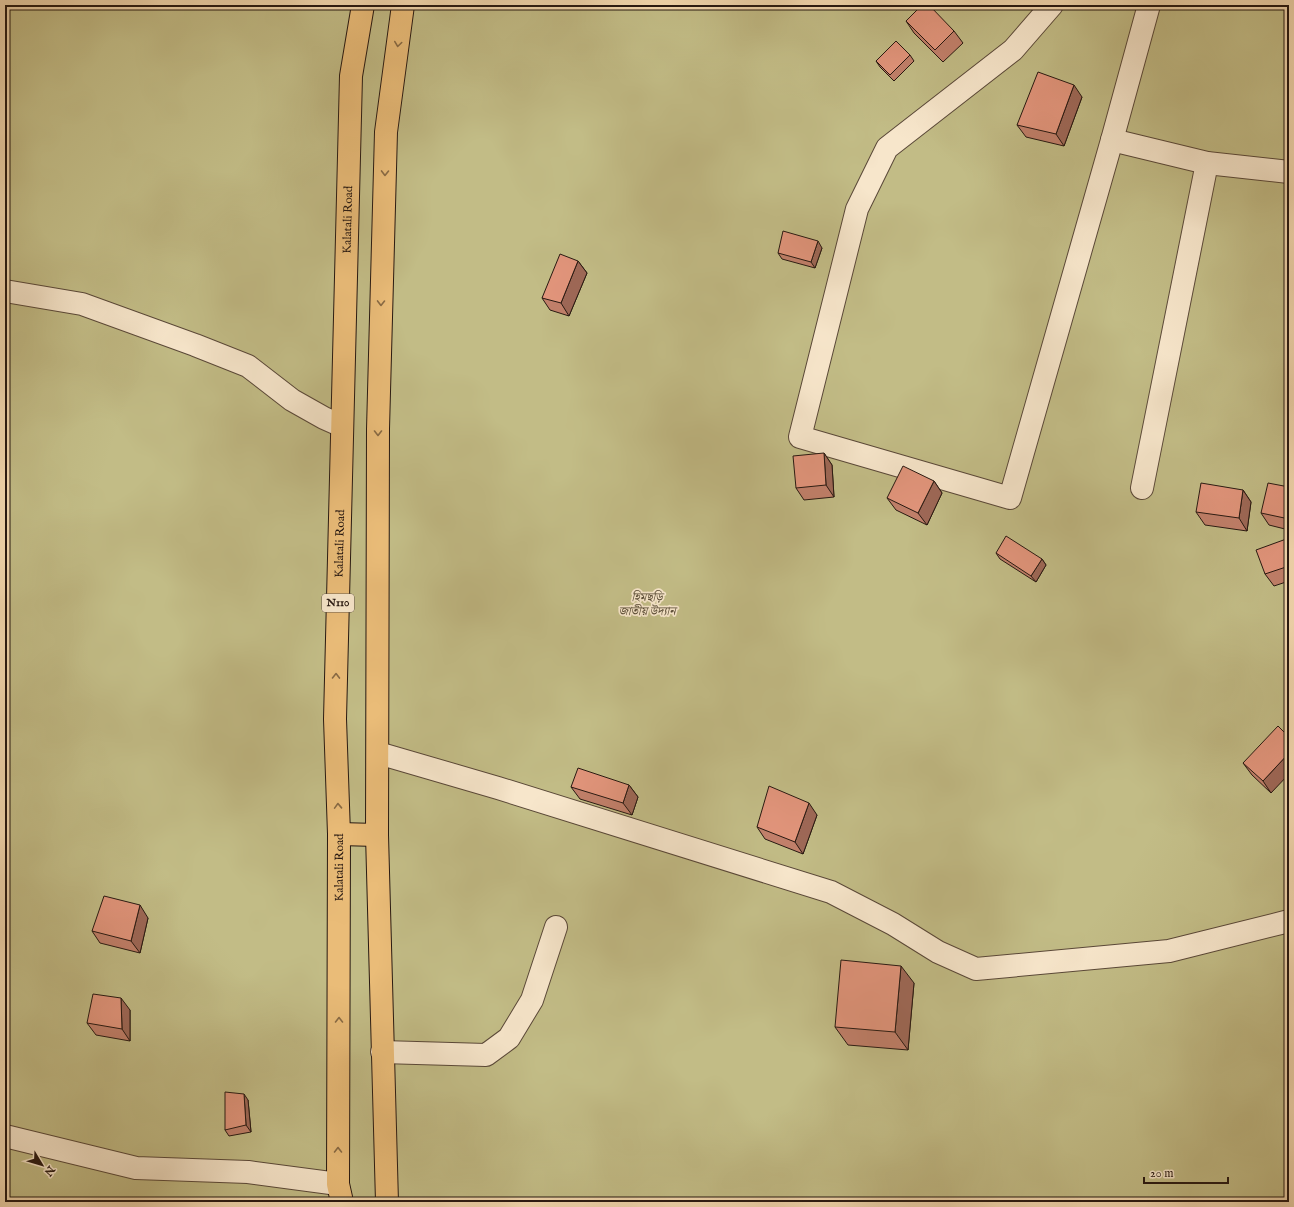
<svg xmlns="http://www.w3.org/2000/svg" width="1294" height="1207" font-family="'IM FELL English','Noto Serif Bengali',serif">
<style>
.green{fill:#c2bc86;stroke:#746a4c}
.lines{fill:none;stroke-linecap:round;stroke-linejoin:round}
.minor-casing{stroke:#5a4838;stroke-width:24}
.highway-casing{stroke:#271811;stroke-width:24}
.minor{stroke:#f7e6cb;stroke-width:22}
.highway{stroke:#eabc78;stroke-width:22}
.wall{fill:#c2806b;stroke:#271811}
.shaded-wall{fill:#9e6857;stroke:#271811}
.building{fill:#e2957c;stroke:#271811}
.oneway{stroke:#886a44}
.labels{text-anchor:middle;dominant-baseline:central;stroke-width:3.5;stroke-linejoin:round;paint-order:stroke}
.shield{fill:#f7e6cb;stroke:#655649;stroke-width:1}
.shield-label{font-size:11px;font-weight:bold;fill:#271811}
.street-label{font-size:12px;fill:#271811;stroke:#f7e6cb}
.park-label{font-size:12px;font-style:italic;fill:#564934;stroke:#f7e6cb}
</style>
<rect width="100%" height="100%" fill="#f3d8af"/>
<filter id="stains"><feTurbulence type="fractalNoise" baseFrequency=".005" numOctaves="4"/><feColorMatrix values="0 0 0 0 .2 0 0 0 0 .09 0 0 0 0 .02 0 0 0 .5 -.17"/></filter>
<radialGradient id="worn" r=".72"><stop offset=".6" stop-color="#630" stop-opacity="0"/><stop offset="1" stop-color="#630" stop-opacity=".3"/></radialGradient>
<rect class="green" x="5" y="5" width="1284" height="1197"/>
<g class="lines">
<defs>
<g id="minor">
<path d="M1052,5L1013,50L887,148L857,209L800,437L1010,498L1112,140L1149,5"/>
<path d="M1112,140L1207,163L1289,172"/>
<path d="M5,291L82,304L195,345L248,366L292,400L324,418L342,426"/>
<path d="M1142,488L1207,163"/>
<path d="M378,753L498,788L831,892L893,924L938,952L976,969L1169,951L1289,921"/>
<path d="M382,1052L486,1055L509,1038L532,1000L556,927"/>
<path d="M5,1136L136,1168L248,1172L338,1184"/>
</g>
<g id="highway">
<path d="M339,834L377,835"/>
<path id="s1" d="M342,1202L338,1184L339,834L335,719L351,76L363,5"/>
<path d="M387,1202L377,835L378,429L386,132L403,5"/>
</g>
</defs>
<use href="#minor" class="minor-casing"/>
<use href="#highway" class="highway-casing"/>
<use href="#minor" class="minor"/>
<use href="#highway" class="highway"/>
</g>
<g class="wall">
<path d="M906,21L954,31L963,43L943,62L914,33Z"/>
<path d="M910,55L914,61L894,81L880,67L876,61Z"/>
<path d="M1082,97L1064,146L1026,137L1017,125Z"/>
<path d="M822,248L815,268L782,259L778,253Z"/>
<path d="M578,261L587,273L569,316L550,310L542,298Z"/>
<path d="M824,453L832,465L834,497L804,500L796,488Z"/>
<path d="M934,481L942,493L927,525L896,510L887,498Z"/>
<path d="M1289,487V530L1269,525L1261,513Z"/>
<path d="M1243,490L1251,502L1247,531L1205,525L1196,512Z"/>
<path d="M1289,538V581L1274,586L1265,574Z"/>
<path d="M996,553L1042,559L1046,565L1036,582L1000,559Z"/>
<path d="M1289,737L1271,793L1252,775L1243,763Z"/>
<path d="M629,785L638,797L632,815L580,799L571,787Z"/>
<path d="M817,815L803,854L765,839L757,827Z"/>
<path d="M148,918L140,953L100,943L92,931Z"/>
<path d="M914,983L908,1050L848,1045L835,1027Z"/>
<path d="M130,1010V1041L96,1035L87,1023Z"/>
<path d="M248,1100L251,1132L229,1136L225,1130Z"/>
</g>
<g class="shaded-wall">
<path d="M1074,85L1082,97L1064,146L1056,134Z"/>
<path d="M818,241L822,248L815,268L811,262Z"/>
<path d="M578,261L587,273L569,316L561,303Z"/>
<path d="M824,453L832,465L834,497L826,485Z"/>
<path d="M934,481L942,493L927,525L918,513Z"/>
<path d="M1243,490L1251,502L1247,531L1239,518Z"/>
<path d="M1042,559L1046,565L1036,582L1031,576Z"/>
<path d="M1289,753V774L1271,793L1263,781Z"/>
<path d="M629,785L638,797L632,815L623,803Z"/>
<path d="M809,803L817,815L803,854L795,842Z"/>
<path d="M140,905L148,918L140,953L131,941Z"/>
<path d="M901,966L914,983L908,1050L895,1032Z"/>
<path d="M121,998L130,1010V1041L122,1029Z"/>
<path d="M244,1094L248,1100L251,1132L246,1125Z"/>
</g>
<g class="building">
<path d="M922,5H929L954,31L935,50L906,21Z"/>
<path d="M896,41L910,55L890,75L876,61Z"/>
<path d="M1038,72L1074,85L1056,134L1017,125Z"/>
<path d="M783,231L818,241L811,262L778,253Z"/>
<path d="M560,254L578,261L561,303L542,298Z"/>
<path d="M824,453L826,485L796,488L793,456Z"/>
<path d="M903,466L934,481L918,513L887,498Z"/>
<path d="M1201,483L1243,490L1239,518L1196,512Z"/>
<path d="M1268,483L1289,487V519L1261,513Z"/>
<path d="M1006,536L1042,559L1031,576L996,553Z"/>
<path d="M1289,538V566L1265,574L1256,550Z"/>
<path d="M1278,726L1289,737V753L1263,781L1243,763Z"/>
<path d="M578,768L629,785L623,803L571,787Z"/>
<path d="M769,786L809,803L795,842L757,827Z"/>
<path d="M104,896L140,905L131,941L92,931Z"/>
<path d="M841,960L901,966L895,1032L835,1027Z"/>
<path d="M93,994L121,998L122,1029L87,1023Z"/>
<path d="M225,1092L244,1094L246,1125L225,1130Z"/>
</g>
<defs><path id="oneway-chevron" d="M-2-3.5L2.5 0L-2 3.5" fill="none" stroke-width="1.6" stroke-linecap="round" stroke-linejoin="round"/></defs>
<g class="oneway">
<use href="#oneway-chevron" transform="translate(398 44) rotate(98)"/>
<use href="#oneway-chevron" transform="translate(385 173) rotate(91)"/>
<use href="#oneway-chevron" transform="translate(381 303) rotate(91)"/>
<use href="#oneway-chevron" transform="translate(378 433) rotate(90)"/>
<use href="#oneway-chevron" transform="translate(336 676) rotate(-89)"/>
<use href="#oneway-chevron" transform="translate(338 806) rotate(-92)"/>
<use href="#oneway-chevron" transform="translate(339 1020) rotate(-90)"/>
<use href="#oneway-chevron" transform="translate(338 1150) rotate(-90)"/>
</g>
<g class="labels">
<rect class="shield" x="322" y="594" width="32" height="18" rx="3"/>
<g class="shield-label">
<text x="338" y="603">N110</text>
</g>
<g class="street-label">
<text stroke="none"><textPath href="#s1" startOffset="983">Kalatali Road</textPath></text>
<text stroke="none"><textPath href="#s1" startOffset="659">Kalatali Road</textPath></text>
<text stroke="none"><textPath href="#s1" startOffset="335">Kalatali Road</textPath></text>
</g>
<g class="park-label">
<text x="647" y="597">হিমছড়ি<tspan x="647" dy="14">জাতীয় উদ্যান</tspan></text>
</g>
</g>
<rect width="1294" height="1207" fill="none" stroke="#f3d8af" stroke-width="20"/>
<rect x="6" y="6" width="1282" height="1195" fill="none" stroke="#271811" stroke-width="2"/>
<rect x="10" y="10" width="1274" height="1187" fill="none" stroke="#271811"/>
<g transform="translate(42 1165) rotate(128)" stroke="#f7e6cb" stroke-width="3" paint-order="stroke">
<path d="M0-3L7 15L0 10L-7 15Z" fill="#271811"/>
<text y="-6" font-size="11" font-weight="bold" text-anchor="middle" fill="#271811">N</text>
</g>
<path d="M1144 1177v6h84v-6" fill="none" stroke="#271811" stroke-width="2"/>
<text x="1150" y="1177" font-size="12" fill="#271811" stroke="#f7e6cb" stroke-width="3" paint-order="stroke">20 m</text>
<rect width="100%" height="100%" filter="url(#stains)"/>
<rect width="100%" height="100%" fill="url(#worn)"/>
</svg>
